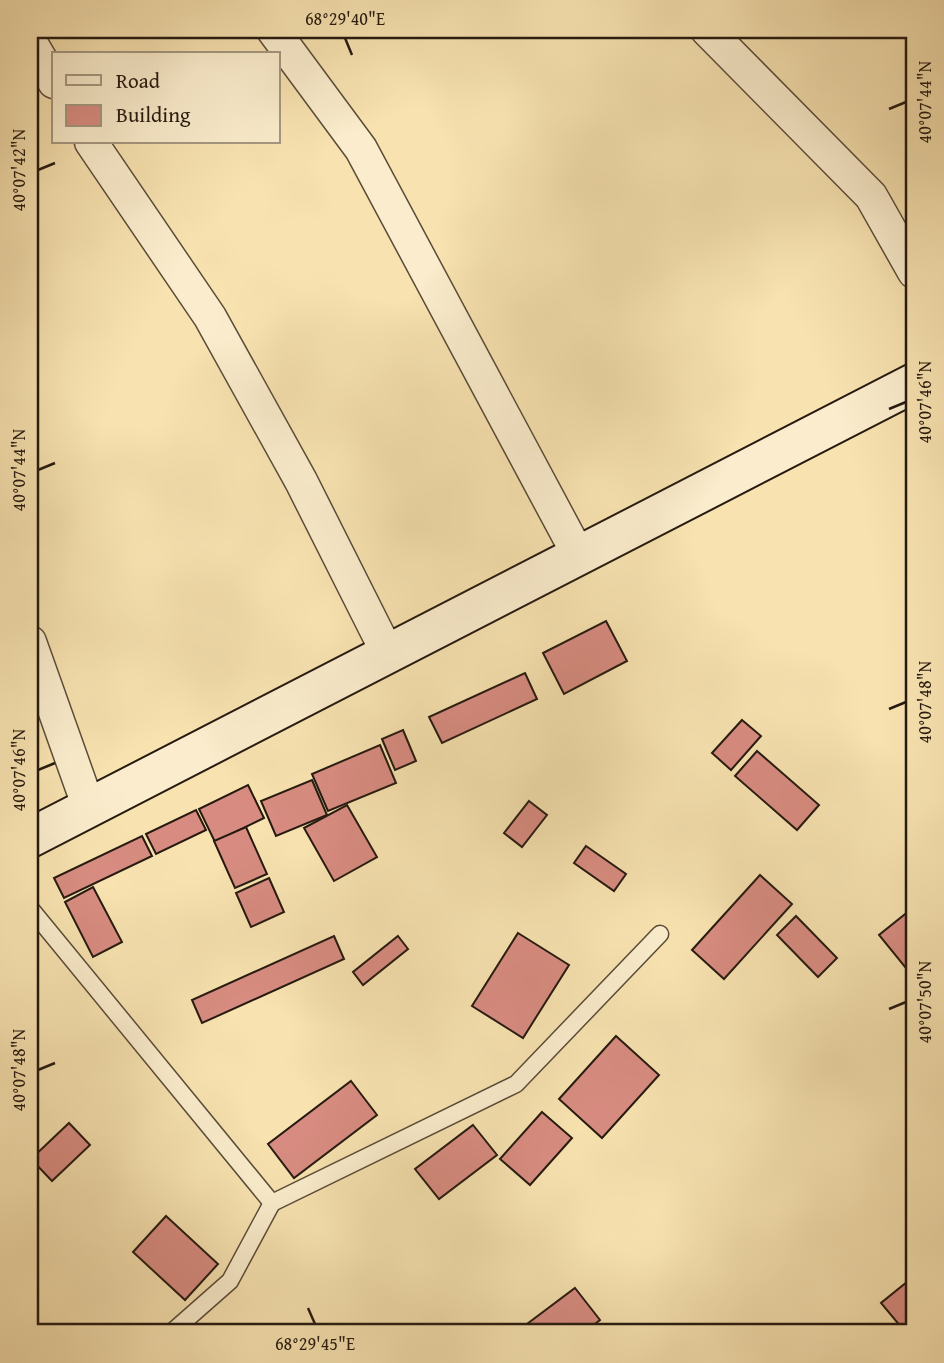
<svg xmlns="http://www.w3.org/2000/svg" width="944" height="1363" font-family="'Gentium Book Plus',serif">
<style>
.building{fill:#d88c81;stroke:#261a10;stroke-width:2}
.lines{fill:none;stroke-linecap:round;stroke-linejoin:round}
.lane-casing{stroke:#5a4c38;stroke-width:19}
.street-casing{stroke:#5a4c38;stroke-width:35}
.secondary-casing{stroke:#261a10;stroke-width:42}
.lane{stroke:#faeccc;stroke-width:16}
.street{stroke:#faeccc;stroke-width:32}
.secondary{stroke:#faeccc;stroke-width:38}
.ticks{fill:none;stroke:#261a10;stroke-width:2.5}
.neatline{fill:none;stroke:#261a10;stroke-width:2.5}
.ticks-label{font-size:18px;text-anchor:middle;fill:#261a10}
</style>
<rect width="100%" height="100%" fill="#f7e2b0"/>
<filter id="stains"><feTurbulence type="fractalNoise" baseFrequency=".00286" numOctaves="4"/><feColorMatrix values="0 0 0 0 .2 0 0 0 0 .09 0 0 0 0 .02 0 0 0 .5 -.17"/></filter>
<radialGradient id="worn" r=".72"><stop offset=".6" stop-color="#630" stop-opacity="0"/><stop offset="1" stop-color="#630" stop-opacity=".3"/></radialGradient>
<g class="building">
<path d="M606,621L627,661L564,694L543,653Z"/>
<path d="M525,673L537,699L442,743L429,717Z"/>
<path d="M742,720L761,736L731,770L712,753Z"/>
<path d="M403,730L416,761L395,770L382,739Z"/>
<path d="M380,745L396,783L328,811L312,774Z"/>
<path d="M757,751L819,805L797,830L735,776Z"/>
<path d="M312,780L327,815L276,836L261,801Z"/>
<path d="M248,785L264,818L215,842L199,809Z"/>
<path d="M529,801L547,815L522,847L504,833Z"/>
<path d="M347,805L377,857L334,881L304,828Z"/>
<path d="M196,810L206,830L156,854L146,834Z"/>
<path d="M246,827L267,874L235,888L214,841Z"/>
<path d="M142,836L152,856L64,898L54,878Z"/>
<path d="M586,846L626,874L614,891L574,863Z"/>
<path d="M760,875L792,904L724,979L692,950Z"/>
<path d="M269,878L284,912L251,927L236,893Z"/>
<path d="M93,887L122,942L93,957L65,902Z"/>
<path d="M909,911L914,918V978L879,935Z"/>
<path d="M796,916L837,958L818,977L777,935Z"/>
<path d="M518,933L569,965L523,1038L472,1006Z"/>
<path d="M334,936L344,959L202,1023L192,1000Z"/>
<path d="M398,936L408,949L363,985L353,972Z"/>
<path d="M616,1036L659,1075L602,1138L559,1099Z"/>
<path d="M351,1081L377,1115L294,1178L268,1144Z"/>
<path d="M542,1112L572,1138L530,1185L500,1159Z"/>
<path d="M69,1123L90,1145L52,1181L31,1159Z"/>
<path d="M473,1125L497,1155L439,1199L415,1169Z"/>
<path d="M166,1216L218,1264L185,1300L133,1252Z"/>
<path d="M907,1282L914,1290V1333H906L881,1303Z"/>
<path d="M575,1288L600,1320L583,1333H515Z"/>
</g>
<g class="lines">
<defs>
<g id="lane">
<path d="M30,908L272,1203L516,1084L660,934"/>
<path d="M171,1333L230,1281L272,1203"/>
</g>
<g id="street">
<path d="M273,30L361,149L579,556"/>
<path d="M707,30L871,196L914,272"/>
<path d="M30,41L54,82"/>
<path d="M91,142L210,317L301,481L388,654"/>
<path d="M30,642L89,808"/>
</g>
<path id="secondary" d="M30,838L914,383"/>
</defs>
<use href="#lane" class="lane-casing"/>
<use href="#street" class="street-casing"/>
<use href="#secondary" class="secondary-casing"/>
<use href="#lane" class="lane"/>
<use href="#street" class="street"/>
<use href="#secondary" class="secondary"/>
</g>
<path class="ticks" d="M345,38L352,55M889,109L906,102M38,170L55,163M889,409L906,402M38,470L55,463M889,709L906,702M38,770L55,763M889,1009L906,1002M38,1070L55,1063M308,1308L315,1324"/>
<rect width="944" height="1363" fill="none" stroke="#f7e2b0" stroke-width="77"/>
<rect x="52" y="52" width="228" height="91" fill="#faeccc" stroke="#a59881" stroke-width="2"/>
<rect x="66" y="75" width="35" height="10" fill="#faeccc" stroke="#a59881" stroke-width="2"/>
<text x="116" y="88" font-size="21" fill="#261a10">Road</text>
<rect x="66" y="105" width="35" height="21" fill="#d88c81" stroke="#a59881" stroke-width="2"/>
<text x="116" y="122" font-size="21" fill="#261a10">Building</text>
<rect x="38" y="38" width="868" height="1286" class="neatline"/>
<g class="ticks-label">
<text x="345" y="25">68°29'40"E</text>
<text transform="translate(925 102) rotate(-90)" y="6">40°07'44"N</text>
<text transform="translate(19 170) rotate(-90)" y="6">40°07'42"N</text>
<text transform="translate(925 402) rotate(-90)" y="6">40°07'46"N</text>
<text transform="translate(19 470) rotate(-90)" y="6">40°07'44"N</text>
<text transform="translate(925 702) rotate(-90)" y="6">40°07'48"N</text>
<text transform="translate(19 770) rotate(-90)" y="6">40°07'46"N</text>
<text transform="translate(925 1002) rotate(-90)" y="6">40°07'50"N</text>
<text transform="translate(19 1070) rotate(-90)" y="6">40°07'48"N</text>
<text x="315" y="1350">68°29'45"E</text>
</g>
<rect width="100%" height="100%" filter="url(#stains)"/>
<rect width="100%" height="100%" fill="url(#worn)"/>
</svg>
